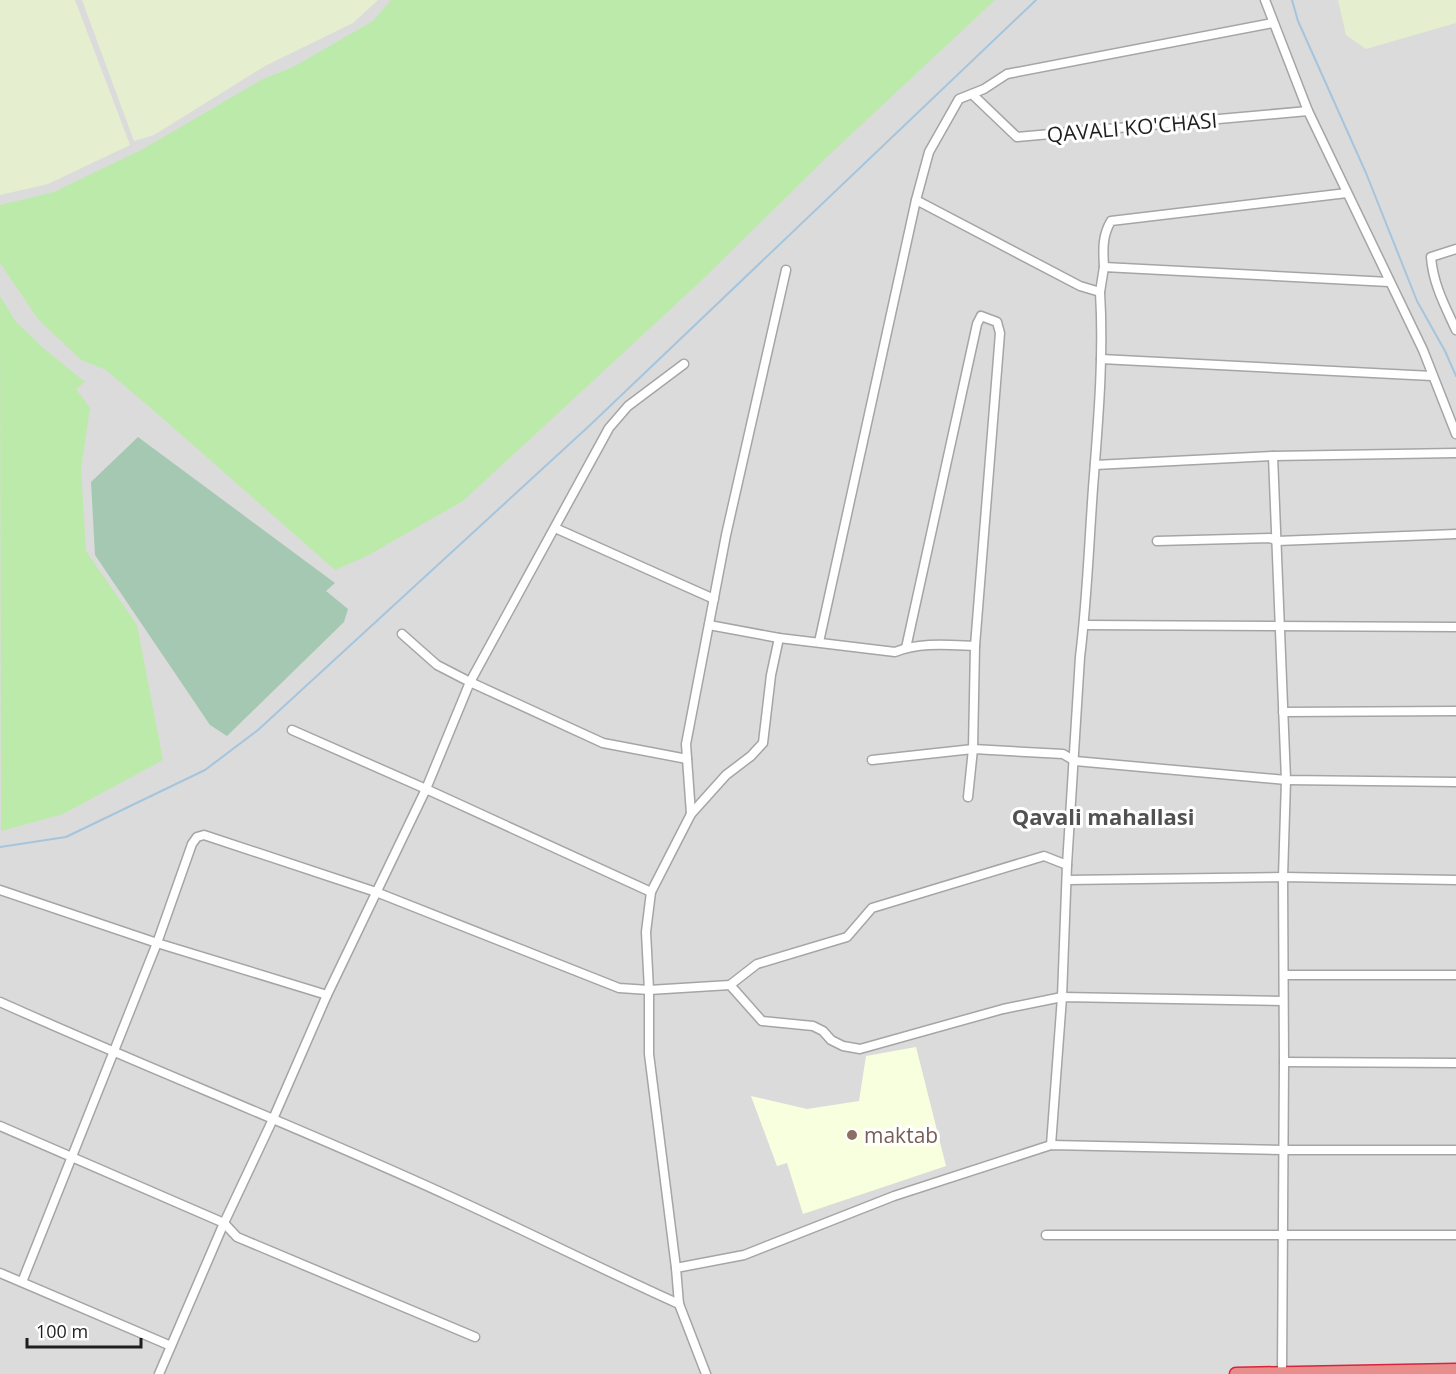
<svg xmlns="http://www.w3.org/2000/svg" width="1456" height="1374" font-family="'Open Sans',sans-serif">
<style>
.residential{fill:#dcdbdb}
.education{fill:#f8ffde}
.farmland{fill:#e5eecf}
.grass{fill:#bceaaa}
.cemetery{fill:#a5c8b2}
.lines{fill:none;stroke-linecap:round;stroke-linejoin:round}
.stream{stroke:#a4c5dd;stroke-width:2}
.minor-casing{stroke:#a5a5a5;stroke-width:11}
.highway-casing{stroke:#dc233c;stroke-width:15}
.minor{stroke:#fff;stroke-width:8}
.highway{stroke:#e78d8b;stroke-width:12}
.education-dot{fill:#8d6e63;stroke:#fff;stroke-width:2}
.labels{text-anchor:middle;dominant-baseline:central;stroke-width:6;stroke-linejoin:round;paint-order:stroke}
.street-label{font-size:21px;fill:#1e1e1e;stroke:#fff}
.education-label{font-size:21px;fill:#785e54;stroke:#fff;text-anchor:start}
.neighbourhood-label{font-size:22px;font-weight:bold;fill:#515151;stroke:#fff}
</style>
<rect width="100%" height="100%" fill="#efeee4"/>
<rect class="residential" x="0" y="0" width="1456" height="1374"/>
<path class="education" d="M916,1047L946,1166L803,1214L787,1163L777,1166L751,1096L807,1109L859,1101L866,1056Z"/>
<g class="farmland">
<path d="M0,0H75L130,145L48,184L0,195Z"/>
<path d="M82,0H378L353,23L265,66L154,135L134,141Z"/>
<path d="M1338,0H1456V23L1366,49L1346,35Z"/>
</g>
<g class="grass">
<path d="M391,0H995L827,157L701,281L463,501L367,556L335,570L160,416L106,370L81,360L38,319L0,263V205L54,192L143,149L263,79L293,67L373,21Z"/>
<path d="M0,296L16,322L42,347L85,382L76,389L90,408L81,469L86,551L137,625L163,760L63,814L1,831Z"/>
</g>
<path class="cemetery" d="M138,437L335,583L326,591L348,609L344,622L227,736L210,725L95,555L91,482Z"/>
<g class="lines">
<g class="stream">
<path d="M1292,0L1298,21L1366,173L1417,301L1445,351L1456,376"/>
<path d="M0,847L66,837L205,770L258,730L588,427L1036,0"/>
</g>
<defs>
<g id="minor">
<path d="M1265,0L1308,111L1423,350L1456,434"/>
<path d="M972,94L1017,137L1308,111"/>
<path d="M916,200L1080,286L1100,292C1104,357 1098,423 1093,488C1089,544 1087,601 1080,657L1067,865L1062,997L1051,1145"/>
<path d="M1456,249L1431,257C1433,284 1445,306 1456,330"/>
<path d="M1104,267C1103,250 1102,236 1111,221L1347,193"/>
<path d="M1100,292L1104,267L1389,282"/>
<path d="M1101,359L1432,376"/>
<path d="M1273,456L1286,780L1283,877L1284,1062L1282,1373"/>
<path d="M1095,465L1273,456L1456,453"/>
<path d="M555,528L714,599"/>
<path d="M1157,541L1270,538L1277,541L1456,534"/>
<path d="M709,625L779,638L895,652C920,642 948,645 975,646"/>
<path d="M1084,625L1456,627"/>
<path d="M402,634L437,665L470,682L603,743L687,759"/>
<path d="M819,642L916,200L929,152L959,99L984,89L1007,74L1273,23"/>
<path d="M906,648L977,324L981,316L997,322L1000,333L975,646L973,749L968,797"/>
<path d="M1283,712L1456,711"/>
<path d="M292,730L426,789L651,892"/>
<path d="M872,760L973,749L1063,754L1075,761L1286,780L1456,782"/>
<path d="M691,814L726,775L751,756L763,743L771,675L779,638"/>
<path d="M1067,880L1283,877L1456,880"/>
<path d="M0,890L157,943L327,995"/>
<path d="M1284,975H1456"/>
<path d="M730,985L762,1021L813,1026L823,1031L831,1040L843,1046L860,1049L1003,1009L1062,997L1283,1001"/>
<path d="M0,1002C149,1069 301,1128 449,1196C526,1231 601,1269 679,1304"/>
<path d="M1284,1062L1456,1063"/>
<path d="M0,1126L224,1223L237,1237L475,1337"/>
<path d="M1046,1235H1456"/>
<path d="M676,1268L744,1255L894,1196L1051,1145L1283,1150H1456"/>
<path d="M0,1273L171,1346"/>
<path d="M22,1282L157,943L192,844L197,837L204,835L376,892L619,988L649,990L730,985L757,964L847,937L872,908L1044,856L1067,865"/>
<path d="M159,1374L224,1223L273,1119L327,995L426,789L470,682L609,428L628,406L684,364"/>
<path d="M706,1374L679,1304L676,1268L649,1054V990L646,932L651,892L691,814L686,744L726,535L786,270"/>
</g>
<path id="highway" d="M1236,1374L1456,1370"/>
</defs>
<use href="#minor" class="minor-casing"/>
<use href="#highway" class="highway-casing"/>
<use href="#minor" class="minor"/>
<use href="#highway" class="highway"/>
</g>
<circle class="education-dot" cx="852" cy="1135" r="6"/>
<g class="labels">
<g class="street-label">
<text transform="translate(1132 127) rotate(-5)">QAVALI KO'CHASI</text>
</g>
<g class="education-label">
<text x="864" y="1135">maktab</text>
</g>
<g class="neighbourhood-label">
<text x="1103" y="816">Qavali mahallasi</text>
</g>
</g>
<path d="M27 1338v9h114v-9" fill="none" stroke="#1e1e1e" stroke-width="3"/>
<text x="36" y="1338" font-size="18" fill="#1e1e1e" stroke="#ffffff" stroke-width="4.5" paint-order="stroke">100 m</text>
</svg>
